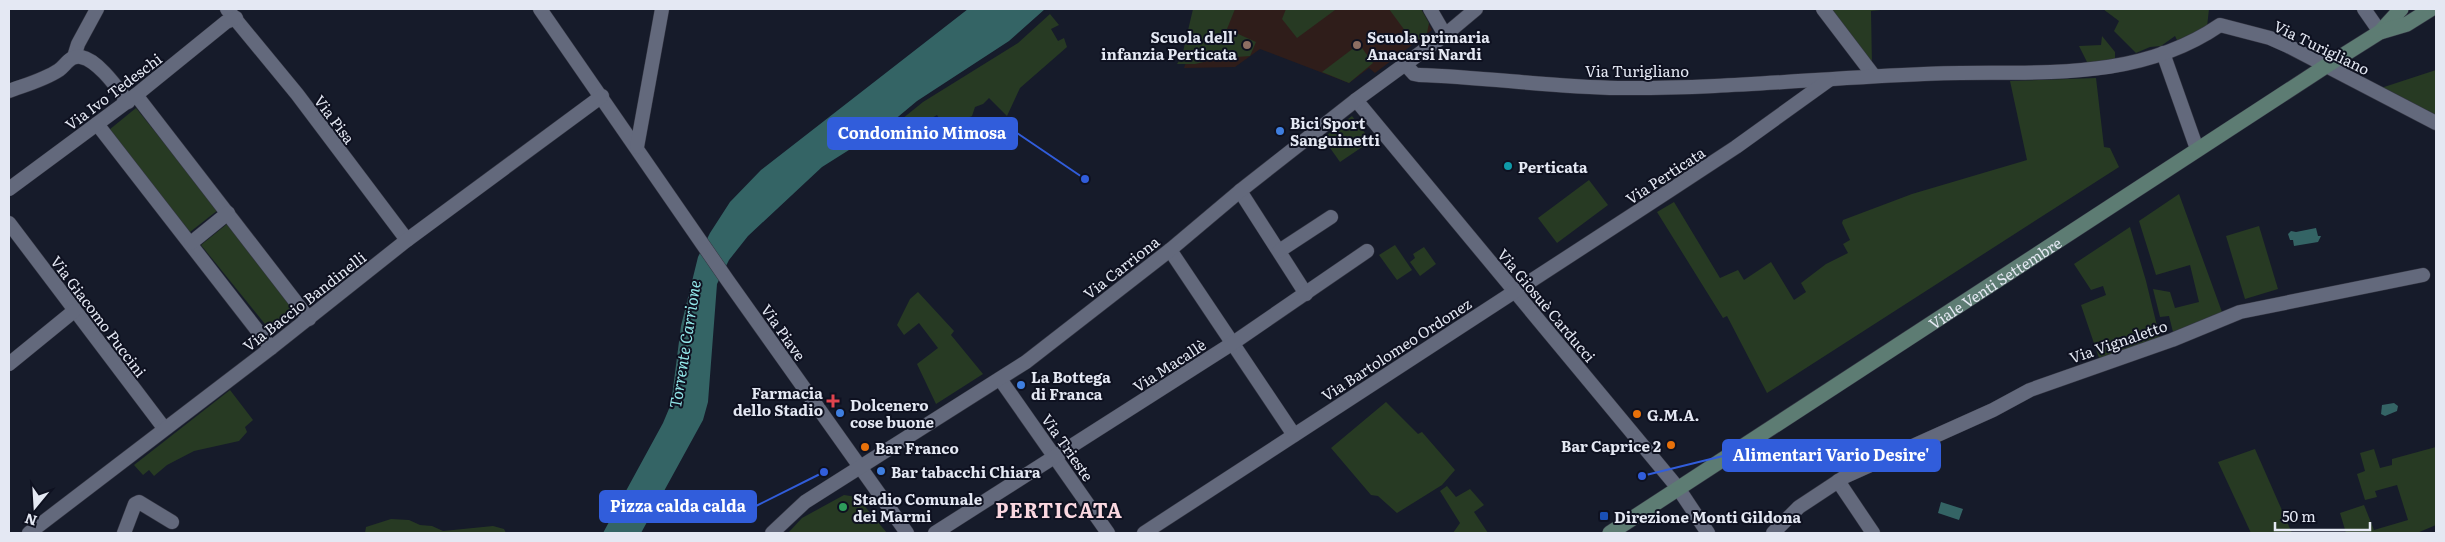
<svg xmlns="http://www.w3.org/2000/svg" width="2445" height="542" font-family="Literata,serif">
<style>
.education{fill:#2f1d1a}
.green{fill:#273a23}
.water{fill:#346465}
.lines{fill:none;stroke-linecap:round;stroke-linejoin:round}
.street-casing{stroke:#353744;stroke-width:15}
.secondary-casing{stroke:#353744;stroke-width:16}
.street{stroke:#63697c;stroke-width:14}
.secondary{stroke:#5d7c73;stroke-width:15}
.education-dot{fill:#8d6e63;stroke:#0e1120;stroke-width:2}
.shop-dot{fill:#3f7fe0;stroke:#0e1120;stroke-width:2}
.culture-dot{fill:#0f9aa8;stroke:#0e1120;stroke-width:2}
.health-dot{fill:#e0444e;stroke:#0e1120;stroke-width:2}
.food-dot{fill:#e8710a;stroke:#0e1120;stroke-width:2}
.leisure-dot{fill:#2e9e5b;stroke:#0e1120;stroke-width:2}
.transit-dot{fill:#1a4fb4;stroke:#0e1120;stroke-width:2}
.labels{text-anchor:middle;dominant-baseline:central;stroke-width:4;stroke-linejoin:round;paint-order:stroke}
.poi-label{font-size:15px;font-weight:bold;fill:#e4e8f3;stroke:#0e1120;text-anchor:start}
.street-label{font-size:15px;fill:#e4e8f3;stroke:#0e1120}
.water-label{font-size:16px;font-style:italic;fill:#92e7e9;stroke:#0e1120}
.district-label{font-size:20px;font-weight:bold;letter-spacing:1px;fill:#fad7e0;stroke:#0e1120}
.leader{fill:none;stroke:#315ddb;stroke-width:2}
.callout-dot{fill:#315ddb;stroke:#0e1120;stroke-width:2}
.callout{fill:#315ddb;stroke:#315ddb;stroke-width:2}
.callout-label{font-size:16px;text-anchor:middle;font-weight:bold;fill:#fff}
</style>
<rect width="100%" height="100%" fill="#161b2a"/>
<path class="education" d="M1204,9H1421L1432,30L1375,73L1369,68L1349,83L1260,49L1235,67L1184,68Z"/>
<g class="green">
<path d="M1193,9H1235L1227,29L1256,42L1250,56L1221,58L1195,64H1177L1182,56Z"/>
<path d="M1286,9H1334L1335,10L1297,38L1282,19Z"/>
<path d="M1389,9H1421L1429,23L1427,33L1414,43Z"/>
<path d="M1827,9H1890L1871,11L1872,67Z"/>
<path d="M2103,9H2209L2207,27L2178,42L2175,36L2161,46L2150,47L2136,53L2114,31L2119,21Z"/>
<path d="M1050,14L1059,25L1051,29L1058,41L1064,38L1067,47L1020,88L1007,116L989,98L983,104L975,107L972,116L965,119L966,124L948,134L937,115L918,126L912,120L900,129L897,123L923,102L1018,43Z"/>
<path d="M2102,36L2115,52V59L2089,66L2079,46L2101,45Z"/>
<path d="M1359,44L1373,63L1349,83L1322,72Z"/>
<path d="M2436,70V118L2381,88Z"/>
<path d="M2096,78L2104,147L2110,148L2119,167L1767,393L1727,316L1723,318L1657,212L1674,202L1720,278L1738,270L1744,280L1771,262L1794,300L1806,292L1801,283L1826,264L1848,253L1843,244L1850,240L1842,223L1843,220L1912,194L2027,160L2010,81Z"/>
<path d="M136,108L218,210L190,232L109,130Z"/>
<path d="M1352,116L1371,141L1340,162L1323,138Z"/>
<path d="M1589,180L1608,205L1557,243L1538,218Z"/>
<path d="M2179,194L2222,312L2173,332L2169,316L2160,317L2153,289L2170,292L2175,308L2199,302L2190,265L2156,275L2139,221Z"/>
<path d="M227,224L299,314L273,334L201,245Z"/>
<path d="M2259,226L2278,289L2245,299L2226,236Z"/>
<path d="M2130,227L2146,281L2160,338L2100,361L2081,305L2106,295L2103,286L2091,290L2074,264Z"/>
<path d="M1395,245L1412,270L1397,280L1379,255Z"/>
<path d="M1424,247L1436,264L1420,276L1410,262L1415,258L1413,254Z"/>
<path d="M918,292L954,331L951,335L983,374L936,404L917,364L938,348L919,323L904,335L897,325L910,299Z"/>
<path d="M230,390L253,420L245,427L247,432L239,441L194,451L167,465L154,476L149,470L143,475L134,465Z"/>
<path d="M1386,402L1418,434L1422,432L1455,470L1442,485L1397,513L1378,496L1371,495L1331,448Z"/>
<path d="M2436,447V525L2417,533H2346L2340,513L2364,505L2374,530L2408,520L2397,485L2375,491L2377,497L2365,500L2357,474L2365,471L2360,453L2374,449L2380,468L2392,465V459Z"/>
<path d="M2255,449L2292,533H2251L2218,462Z"/>
<path d="M1447,486L1456,497L1470,489L1484,505L1474,512L1488,533H1453L1460,523L1440,491Z"/>
<path d="M844,495L857,497L887,533H788L802,518Z"/>
<path d="M391,519L409,520L420,525L432,526L443,531L493,526L504,529L506,533H365L366,527Z"/>
</g>
<g class="water">
<path d="M968,9H1045L1009,41L917,101L887,126L822,167L748,236L729,260L717,284L708,402L703,420L641,533H603L663,423L671,404L681,326L698,257L710,233L730,202L761,170Z"/>
<path d="M2316,228L2318,236H2321L2318,242L2294,246L2293,240H2290L2288,234L2291,231L2296,232Z"/>
<path d="M2394,403L2398,406L2397,411L2385,416L2381,414L2382,405Z"/>
<path d="M1941,502L1963,509L1959,520L1938,513Z"/>
</g>
<g class="lines">
<defs>
<g id="street">
<path d="M227,9L297,94L407,240"/>
<path d="M540,9L728,281L907,533"/>
<path d="M1430,9L1445,35"/>
<path d="M1823,9L1874,76"/>
<path d="M2364,9L2380,32"/>
<path d="M2163,53L2197,149"/>
<path d="M74,57L78,44L97,9"/>
<path d="M1405,64L1414,74L1419,75C1485,77 1551,87 1618,88C1720,89 1822,78 1924,74C2025,69 2131,86 2220,25L2270,38L2288,46L2436,123"/>
<path d="M9,91C25,85 44,80 59,70C66,65 70,55 81,57C98,60 118,89 128,102"/>
<path d="M136,95L309,319"/>
<path d="M1356,100L1678,488L1708,533"/>
<path d="M97,124L271,348"/>
<path d="M637,147L662,9"/>
<path d="M9,189L136,95L226,22L236,18"/>
<path d="M1240,191L1306,294"/>
<path d="M9,223L164,428"/>
<path d="M191,243L228,213"/>
<path d="M1170,250L1294,435"/>
<path d="M1279,251L1331,217"/>
<path d="M9,364L74,311"/>
<path d="M1000,379L1108,533"/>
<path d="M1838,481L1873,533"/>
<path d="M29,533L271,348L407,240L602,96"/>
<path d="M124,533L135,504L139,502L172,522"/>
<path d="M772,533L805,502L1026,362L1170,250L1240,191L1356,100L1445,35L1476,9"/>
<path d="M935,533L1233,343L1367,251"/>
<path d="M1144,533L1669,191L1736,147L1829,80"/>
<path d="M1773,533L1799,507L1846,476L1993,410L2030,390L2172,340L2240,312L2423,275"/>
</g>
<g id="secondary">
<path d="M2380,32L2401,9"/>
<path id="s1" d="M1610,533L2326,66L2380,32L2407,24L2431,9"/>
</g>
</defs>
<use href="#street" class="street-casing"/>
<use href="#secondary" class="secondary-casing"/>
<use href="#street" class="street"/>
<use href="#secondary" class="secondary"/>
</g>
<g class="education-dot">
<circle cx="1247" cy="45" r="5"/>
<circle cx="1357" cy="45" r="5"/>
</g>
<g class="shop-dot">
<circle cx="1280" cy="131" r="5"/>
<circle cx="1021" cy="385" r="5"/>
<circle cx="840" cy="413" r="5"/>
<circle cx="881" cy="471" r="5"/>
</g>
<circle class="culture-dot" cx="1508" cy="166" r="5"/>
<path class="health-dot" d="M830.5 393.5h5v5h5v5h-5v5h-5v-5h-5v-5h5z"/>
<g class="food-dot">
<circle cx="1637" cy="414" r="5"/>
<circle cx="1671" cy="445" r="5"/>
<circle cx="865" cy="447" r="5"/>
</g>
<circle class="leisure-dot" cx="843" cy="507" r="5"/>
<rect class="transit-dot" x="1599" y="511" width="10" height="10" rx="2.5"/>
<g class="labels">
<g class="poi-label">
<text x="1237" y="36" text-anchor="end">Scuola dell'<tspan x="1237" dy="17">infanzia Perticata</tspan></text>
<text x="1367" y="36">Scuola primaria<tspan x="1367" dy="17">Anacarsi Nardi</tspan></text>
<text x="1290" y="122">Bici Sport<tspan x="1290" dy="17">Sanguinetti</tspan></text>
<text x="1518" y="166">Perticata</text>
<text x="1031" y="376">La Bottega<tspan x="1031" dy="17">di Franca</tspan></text>
<text x="823" y="392" text-anchor="end">Farmacia<tspan x="823" dy="17">dello Stadio</tspan></text>
<text x="850" y="404">Dolcenero<tspan x="850" dy="17">cose buone</tspan></text>
<text x="1647" y="414">G.M.A.</text>
<text x="1661" y="445" text-anchor="end">Bar Caprice 2</text>
<text x="875" y="447">Bar Franco</text>
<text x="891" y="471">Bar tabacchi Chiara</text>
<text x="853" y="498">Stadio Comunale<tspan x="853" dy="17">dei Marmi</tspan></text>
<text x="1614" y="516">Direzione Monti Gildona</text>
</g>
<g class="street-label">
<text transform="translate(2322 47) rotate(26)">Via Turigliano</text>
<text x="1637" y="70">Via Turigliano</text>
<text transform="translate(113 91) rotate(-37)">Via Ivo Tedeschi</text>
<text transform="translate(335 119) rotate(53)">Via Pisa</text>
<text transform="translate(1665 175) rotate(-33)">Via Perticata</text>
<text transform="translate(1121 267) rotate(-38)">Via Carriona</text>
<text stroke="none"><textPath href="#s1" startOffset="459">Viale Venti Settembre</textPath></text>
<text transform="translate(304 301) rotate(-38)">Via Baccio Bandinelli</text>
<text transform="translate(1547 305) rotate(50)">Via Giosuè Carducci</text>
<text transform="translate(99 316) rotate(53)">Via Giacomo Puccini</text>
<text transform="translate(784 332) rotate(55)">Via Piave</text>
<text transform="translate(2118 341) rotate(-19)">Via Vignaletto</text>
<text transform="translate(1396 349) rotate(-33)">Via Bartolomeo Ordonez</text>
<text transform="translate(1169 365) rotate(-33)">Via Macallè</text>
<text transform="translate(1068 447) rotate(55)">Via Trieste</text>
</g>
<g class="water-label">
<text transform="translate(684 344) rotate(-81)">Torrente Carrione</text>
</g>
<g class="district-label">
<text x="1059" y="509">PERTICATA</text>
</g>
</g>
<path class="leader" d="M1085 179L1017 133M1642 476L1723 456M824 472L756 506"/>
<g class="callout-dot">
<circle cx="1085" cy="179" r="5"/>
<circle cx="1642" cy="476" r="5"/>
<circle cx="824" cy="472" r="5"/>
</g>
<g class="callout">
<rect x="828" y="118" width="189" height="31" rx="5"/>
<rect x="1723" y="440" width="217" height="31" rx="5"/>
<rect x="600" y="491" width="156" height="31" rx="5"/>
</g>
<g class="callout-label">
<text x="922" y="139">Condominio Mimosa</text>
<text x="1831" y="461">Alimentari Vario Desire'</text>
<text x="678" y="512">Pizza calda calda</text>
</g>
<rect width="2445" height="542" fill="none" stroke="#e4e8f3" stroke-width="20"/>
<g transform="translate(35 507) rotate(198)" stroke="#0e1120" stroke-width="4" paint-order="stroke">
<path d="M0-4L9 19L0 12L-9 19Z" fill="#e4e8f3"/>
<text y="-8" font-size="14" font-weight="bold" text-anchor="middle" fill="#e4e8f3">N</text>
</g>
<path d="M2275 522v8h95v-8" fill="none" stroke="#e4e8f3" stroke-width="2.5"/>
<text x="2282" y="522" font-size="15" fill="#e4e8f3" stroke="#0e1120" stroke-width="4" paint-order="stroke">50 m</text>
</svg>
